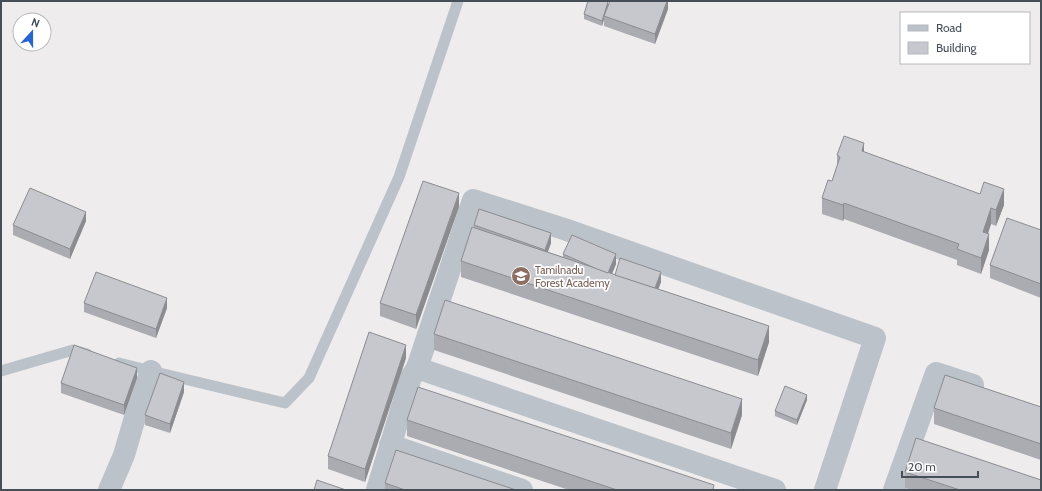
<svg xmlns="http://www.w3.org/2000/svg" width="1042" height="491" font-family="Cabin,sans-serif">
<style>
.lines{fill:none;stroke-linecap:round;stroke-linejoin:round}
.lane{stroke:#bbc2ca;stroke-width:11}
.street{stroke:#bbc2ca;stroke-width:22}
.wall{fill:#abacb1}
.shaded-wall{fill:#8b8c90}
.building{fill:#c7c8ce;stroke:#8b8c90}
.labels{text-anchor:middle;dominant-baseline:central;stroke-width:3.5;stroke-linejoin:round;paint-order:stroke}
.education-label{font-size:11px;fill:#785e54;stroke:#fff;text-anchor:start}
</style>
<rect width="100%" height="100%" fill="#eeecec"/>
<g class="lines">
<g class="lane">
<path d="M119,363L151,371L285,403L309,378L399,177L458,1"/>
<path d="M1,371L73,350L87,354"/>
</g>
<g class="street">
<path d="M417,368L775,490"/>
<path d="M390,445L522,490"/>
<path d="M109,490L124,455L138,407L151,371"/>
<path d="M377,490L411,377L417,368L473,200L564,229L875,338L825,490"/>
<path d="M894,490L936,373L973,385"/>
</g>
</g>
<g class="wall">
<path d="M668,1V9L655,44L604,26V19L602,26L584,19V14L608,4Z"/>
<path d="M864,152L1004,205L996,226L991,224L988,234L989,250L981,274L957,265V260L844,219L843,221L822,214V198L832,181L837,166V155Z"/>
<path d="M459,207L416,329L380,316V303Z"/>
<path d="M86,221L70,259L13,235V225Z"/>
<path d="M474,225L551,243L548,252L563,257V254L616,264L612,274L615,275L661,282L658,289L769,342L758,376L461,277V261L474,228Z"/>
<path d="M1041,230V298L990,278V265Z"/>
<path d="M84,303L167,308L156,338L84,312Z"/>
<path d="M434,334L742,415L731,449L434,350Z"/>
<path d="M406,358L365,482L328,469V456Z"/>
<path d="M137,378L124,415L61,393V383Z"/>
<path d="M184,392L170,433L145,425V415Z"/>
<path d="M807,400L797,425L775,416V411Z"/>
<path d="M1041,407V460L934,424V408Z"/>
<path d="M407,420L714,490H569L407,436Z"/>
<path d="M905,472L1041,490H912L905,488Z"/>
<path d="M385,483L516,490H385Z"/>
</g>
<g class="shaded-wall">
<path d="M667,1H668V9L655,44V34Z"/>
<path d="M608,2V7L604,16V19L602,26V21Z"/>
<path d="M864,143V159L862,151Z"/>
<path d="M1004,189V205L996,226V210Z"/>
<path d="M459,193V207L416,329V315Z"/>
<path d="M844,203V219L843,221V205Z"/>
<path d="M991,208V224L983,248V232Z"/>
<path d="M86,212V221L70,259V249Z"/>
<path d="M551,233V243L545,259V250Z"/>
<path d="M989,234V250L981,274V258Z"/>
<path d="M616,254V264L608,283V273Z"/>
<path d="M661,272V282L655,298V288Z"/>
<path d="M167,298V308L156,338V329Z"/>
<path d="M769,326V342L758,376V360Z"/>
<path d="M406,345V358L365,482V469Z"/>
<path d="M137,368V378L124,415V405Z"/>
<path d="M184,382V392L170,433V424Z"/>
<path d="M807,395V400L797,425V420Z"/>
<path d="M742,399V415L731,449V433Z"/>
</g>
<g class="building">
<path d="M588,1H606L608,2L602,21L584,14Z"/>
<path d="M610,1H667L655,34L604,16Z"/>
<path d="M844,136L864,143L862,151L980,194L984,182L1004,189L996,210L991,208L983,232L989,234L981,258L957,249L959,244L844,203L843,205L822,198L828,180L832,181L840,157L837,155Z"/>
<path d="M423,181L459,193L416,315L380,303Z"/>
<path d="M30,188L86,212L70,249L13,225Z"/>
<path d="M479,209L551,233L545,250L474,225Z"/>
<path d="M1007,218L1041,230V284L990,265Z"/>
<path d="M472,227L769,326L758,360L461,261Z"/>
<path d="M572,235L616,254L608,273L597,269L563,254Z"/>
<path d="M620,258L661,272L655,288L615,275Z"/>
<path d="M96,272L167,298L156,329L84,303Z"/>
<path d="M445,300L742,399L731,433L434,334Z"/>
<path d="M369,332L406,345L365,469L328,456Z"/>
<path d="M74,345L137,368L124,405L61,383Z"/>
<path d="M160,373L184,382L170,424L145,415Z"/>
<path d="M945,375L1041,407V444L934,408Z"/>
<path d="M785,386L807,395L797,420L775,411Z"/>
<path d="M418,387L714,485L713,490H617L407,420Z"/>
<path d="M916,438L1041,480V490H960L905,472Z"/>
<path d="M396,450L516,490H405L385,483Z"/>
<path d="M317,480L346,490H314Z"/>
</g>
<defs>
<symbol id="university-disc" viewBox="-11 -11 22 22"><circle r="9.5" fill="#8d6e63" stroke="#fff"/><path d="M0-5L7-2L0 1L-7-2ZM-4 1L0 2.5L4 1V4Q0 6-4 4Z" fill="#fff"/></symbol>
</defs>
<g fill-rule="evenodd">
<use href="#university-disc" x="510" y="265" width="22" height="22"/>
</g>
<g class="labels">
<g class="education-label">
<text x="535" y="270">Tamilnadu<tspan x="535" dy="13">Forest Academy</tspan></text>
</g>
</g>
<rect width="1042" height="491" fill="none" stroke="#464e58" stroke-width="4"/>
<rect x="900" y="12" width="130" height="52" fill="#ffffff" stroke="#b5b8bc"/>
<rect x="908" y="25" width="20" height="6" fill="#bbc2ca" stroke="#b5b8bc"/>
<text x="936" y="32" font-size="12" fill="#464e58">Road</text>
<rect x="908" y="42" width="20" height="12" fill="#c7c8ce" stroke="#b5b8bc"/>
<text x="936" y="52" font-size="12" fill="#464e58">Building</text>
<g transform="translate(32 32) rotate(21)"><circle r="19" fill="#ffffff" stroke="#b5b8bc"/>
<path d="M0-3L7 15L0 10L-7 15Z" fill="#2664ce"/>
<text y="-6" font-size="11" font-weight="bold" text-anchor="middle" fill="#464e58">N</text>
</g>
<path d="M902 471v6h76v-6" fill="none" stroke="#464e58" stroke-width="2"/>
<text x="908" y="471" font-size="12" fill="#464e58" stroke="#ffffff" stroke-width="3" paint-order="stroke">20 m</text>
</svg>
